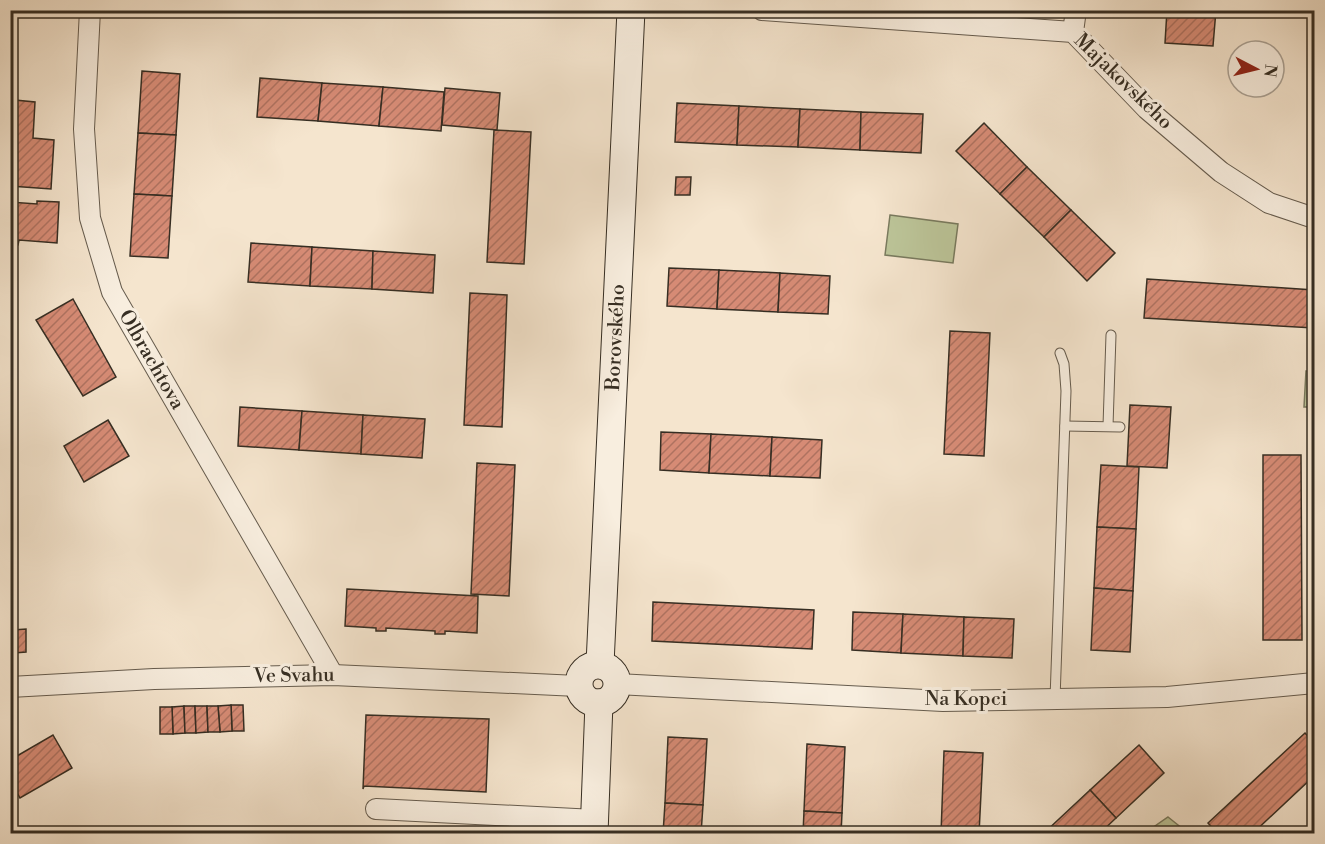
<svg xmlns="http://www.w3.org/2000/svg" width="1325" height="844" font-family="'Libre Bodoni',serif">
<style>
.grass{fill:#bcc599;stroke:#797a5e;stroke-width:1.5}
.building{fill:url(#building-hatch);stroke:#362e23;stroke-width:1.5}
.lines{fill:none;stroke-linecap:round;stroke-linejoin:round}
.lane-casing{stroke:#665c4e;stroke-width:11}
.street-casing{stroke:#665c4e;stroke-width:22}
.secondary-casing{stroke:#362e23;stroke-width:29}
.lane{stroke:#f8eedf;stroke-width:9}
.street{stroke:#f8eedf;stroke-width:20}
.secondary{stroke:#f8eedf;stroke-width:27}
.labels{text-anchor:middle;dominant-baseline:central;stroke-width:6;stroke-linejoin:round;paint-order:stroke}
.street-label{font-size:20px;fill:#362e23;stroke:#f8eedf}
</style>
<defs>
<pattern id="building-hatch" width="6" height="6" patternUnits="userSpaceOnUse" patternTransform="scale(1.5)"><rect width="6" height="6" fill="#d68b75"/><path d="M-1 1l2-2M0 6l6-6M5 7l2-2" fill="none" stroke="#ae7260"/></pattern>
</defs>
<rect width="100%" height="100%" fill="#f5e5ce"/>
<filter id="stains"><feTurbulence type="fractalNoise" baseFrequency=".00333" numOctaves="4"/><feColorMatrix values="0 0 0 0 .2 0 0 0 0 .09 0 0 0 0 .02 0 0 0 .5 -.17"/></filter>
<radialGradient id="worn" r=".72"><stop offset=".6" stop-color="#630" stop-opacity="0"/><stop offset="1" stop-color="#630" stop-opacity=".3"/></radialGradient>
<g class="grass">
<path d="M890,215L958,224L953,263L885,255Z"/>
<path d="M1306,371L1314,372V407H1304Z"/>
<path d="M1168,817L1188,833H1145Z"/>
</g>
<g class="building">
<path d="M1167,10H1216L1213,46L1165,43Z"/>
<path d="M142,71L180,74L176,135L138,133Z"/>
<path d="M10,75L17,76L15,100L35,102L33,138L54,140L51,189L10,186Z"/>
<path d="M260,78L322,83L318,121L257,117Z"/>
<path d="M322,83L383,87L379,126L318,121Z"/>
<path d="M383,87L444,92L441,131L379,126Z"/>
<path d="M445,88L500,93L497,130L442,125Z"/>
<path d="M677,103L739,106L737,145L675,142Z"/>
<path d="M739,106L800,109L798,147L737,145Z"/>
<path d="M800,109L861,112L860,150L798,147Z"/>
<path d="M861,112L923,114L921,153L860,150Z"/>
<path d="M984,123L1027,167L1000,194L956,151Z"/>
<path d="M494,130L531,132L524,264L487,262Z"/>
<path d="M138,133L176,135L172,196L134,194Z"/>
<path d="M1027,167L1071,210L1044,237L1000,194Z"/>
<path d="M676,177H691L690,195H675Z"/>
<path d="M134,194L172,196L168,258L130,256Z"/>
<path d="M37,201L59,202L57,243L19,240L18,245L10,244V202L37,204Z"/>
<path d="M1071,210L1115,253L1087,281L1044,237Z"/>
<path d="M251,243L312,247L310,286L248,282Z"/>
<path d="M312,247L373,251L372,289L310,286Z"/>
<path d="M373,251L435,255L433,293L372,289Z"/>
<path d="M669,268L719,270L717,309L667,306Z"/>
<path d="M719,270L780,273L778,312L717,309Z"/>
<path d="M780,273L830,276L828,314L778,312Z"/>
<path d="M1147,279L1314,290V328L1144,318Z"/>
<path d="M470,293L507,295L502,427L464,425Z"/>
<path d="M73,299L116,377L83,396L36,320Z"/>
<path d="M950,331L990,333L984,456L944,454Z"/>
<path d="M1130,405L1171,407L1167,468L1127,466Z"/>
<path d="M240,407L302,411L299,450L238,446Z"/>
<path d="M302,411L363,415L361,454L299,450Z"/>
<path d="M363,415L425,419L422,458L361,454Z"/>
<path d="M108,420L129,456L84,482L64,446Z"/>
<path d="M661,432L711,434L709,473L660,470Z"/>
<path d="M711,434L772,437L770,476L709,473Z"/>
<path d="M772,437L822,440L820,478L770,476Z"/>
<path d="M1263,455H1301L1302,640H1263Z"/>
<path d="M477,463L515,465L509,596L471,594Z"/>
<path d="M1101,465L1139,467L1136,529L1097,527Z"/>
<path d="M1097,527L1136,529L1133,591L1094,588Z"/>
<path d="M1094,588L1133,591L1130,652L1091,650Z"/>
<path d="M347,589L478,596L477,633L445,631V634H435V631L386,628V631H376V628L345,626Z"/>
<path d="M653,602L814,610L812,649L652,641Z"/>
<path d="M853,612L903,614L901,653L852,650Z"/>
<path d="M903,614L964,617L963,656L901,653Z"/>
<path d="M964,617L1014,619L1012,658L963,656Z"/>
<path d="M26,629V652L14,653L13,630Z"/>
<path d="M10,630H13L14,653H10Z"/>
<path d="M231,705H243L244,731H232Z"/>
<path d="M231,705L232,731L220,732L218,706Z"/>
<path d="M184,706L185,733L173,734L172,707Z"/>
<path d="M184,706H195L196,733H185Z"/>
<path d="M195,706H207L208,732L196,733Z"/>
<path d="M207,706H218L220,732H208Z"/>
<path d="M160,707H172L173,734H160Z"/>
<path d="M366,715L489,719L486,792L364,786L363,789Z"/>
<path d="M1305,733L1314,743V776L1252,834H1218L1208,823Z"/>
<path d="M53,735L72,768L20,798L10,780V760Z"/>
<path d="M668,737L707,739L703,805L665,803Z"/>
<path d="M807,744L845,747L842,813L804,811Z"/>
<path d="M1139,745L1164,773L1116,818L1090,790Z"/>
<path d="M944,751L983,753L979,834H941Z"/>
<path d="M10,780L17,793L10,796Z"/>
<path d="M1090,790L1116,818L1099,834H1043Z"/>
<path d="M665,803L703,805L701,834H663Z"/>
<path d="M804,811L842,813L841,834H803Z"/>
</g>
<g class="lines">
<defs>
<g id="lane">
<path d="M1065,426L1120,427"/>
<path d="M1108,426L1111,335"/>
<path d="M1055,699L1066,391L1064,364L1060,353"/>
</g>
<g id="street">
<path d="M90,10L84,129L90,218L112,292L333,675"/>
<path d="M762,10L1073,32L1147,109L1221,172L1269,203L1314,218"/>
<path d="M1073,32L1076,10"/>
<path d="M617,684L943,701L1167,697L1314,683"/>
<path d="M10,687L154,679L333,675L578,686"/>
<path d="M376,809L595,820"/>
</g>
<g id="secondary">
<path id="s1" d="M600,664L631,10"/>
<circle cx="598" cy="684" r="19"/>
<path d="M594,834L599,703"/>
</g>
</defs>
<use href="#lane" class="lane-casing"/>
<use href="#street" class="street-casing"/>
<use href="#secondary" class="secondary-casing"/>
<use href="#lane" class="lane"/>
<use href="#street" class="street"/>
<use href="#secondary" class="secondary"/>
</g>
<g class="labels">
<g class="street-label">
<text transform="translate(1123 82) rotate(44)">Majakovského</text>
<text stroke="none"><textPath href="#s1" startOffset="327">Borovského</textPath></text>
<text transform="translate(151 360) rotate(60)">Olbrachtova</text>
<text transform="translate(294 676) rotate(-1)">Ve Svahu</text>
<text x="966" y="699">Na Kopci</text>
</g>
</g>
<rect width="1325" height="844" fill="none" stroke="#f5e5ce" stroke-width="36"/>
<rect x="12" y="12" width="1301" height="820" fill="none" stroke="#362e23" stroke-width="3"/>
<rect x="18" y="18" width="1289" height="808" fill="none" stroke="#362e23" stroke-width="1.5"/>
<g transform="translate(1256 69) rotate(97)"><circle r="28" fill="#f8eedf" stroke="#aaa194" stroke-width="1.5"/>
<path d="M0-4.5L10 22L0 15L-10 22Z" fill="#8f2418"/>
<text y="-9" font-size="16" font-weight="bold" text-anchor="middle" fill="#362e23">N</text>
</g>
<rect width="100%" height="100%" filter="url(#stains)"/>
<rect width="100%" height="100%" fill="url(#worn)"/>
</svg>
